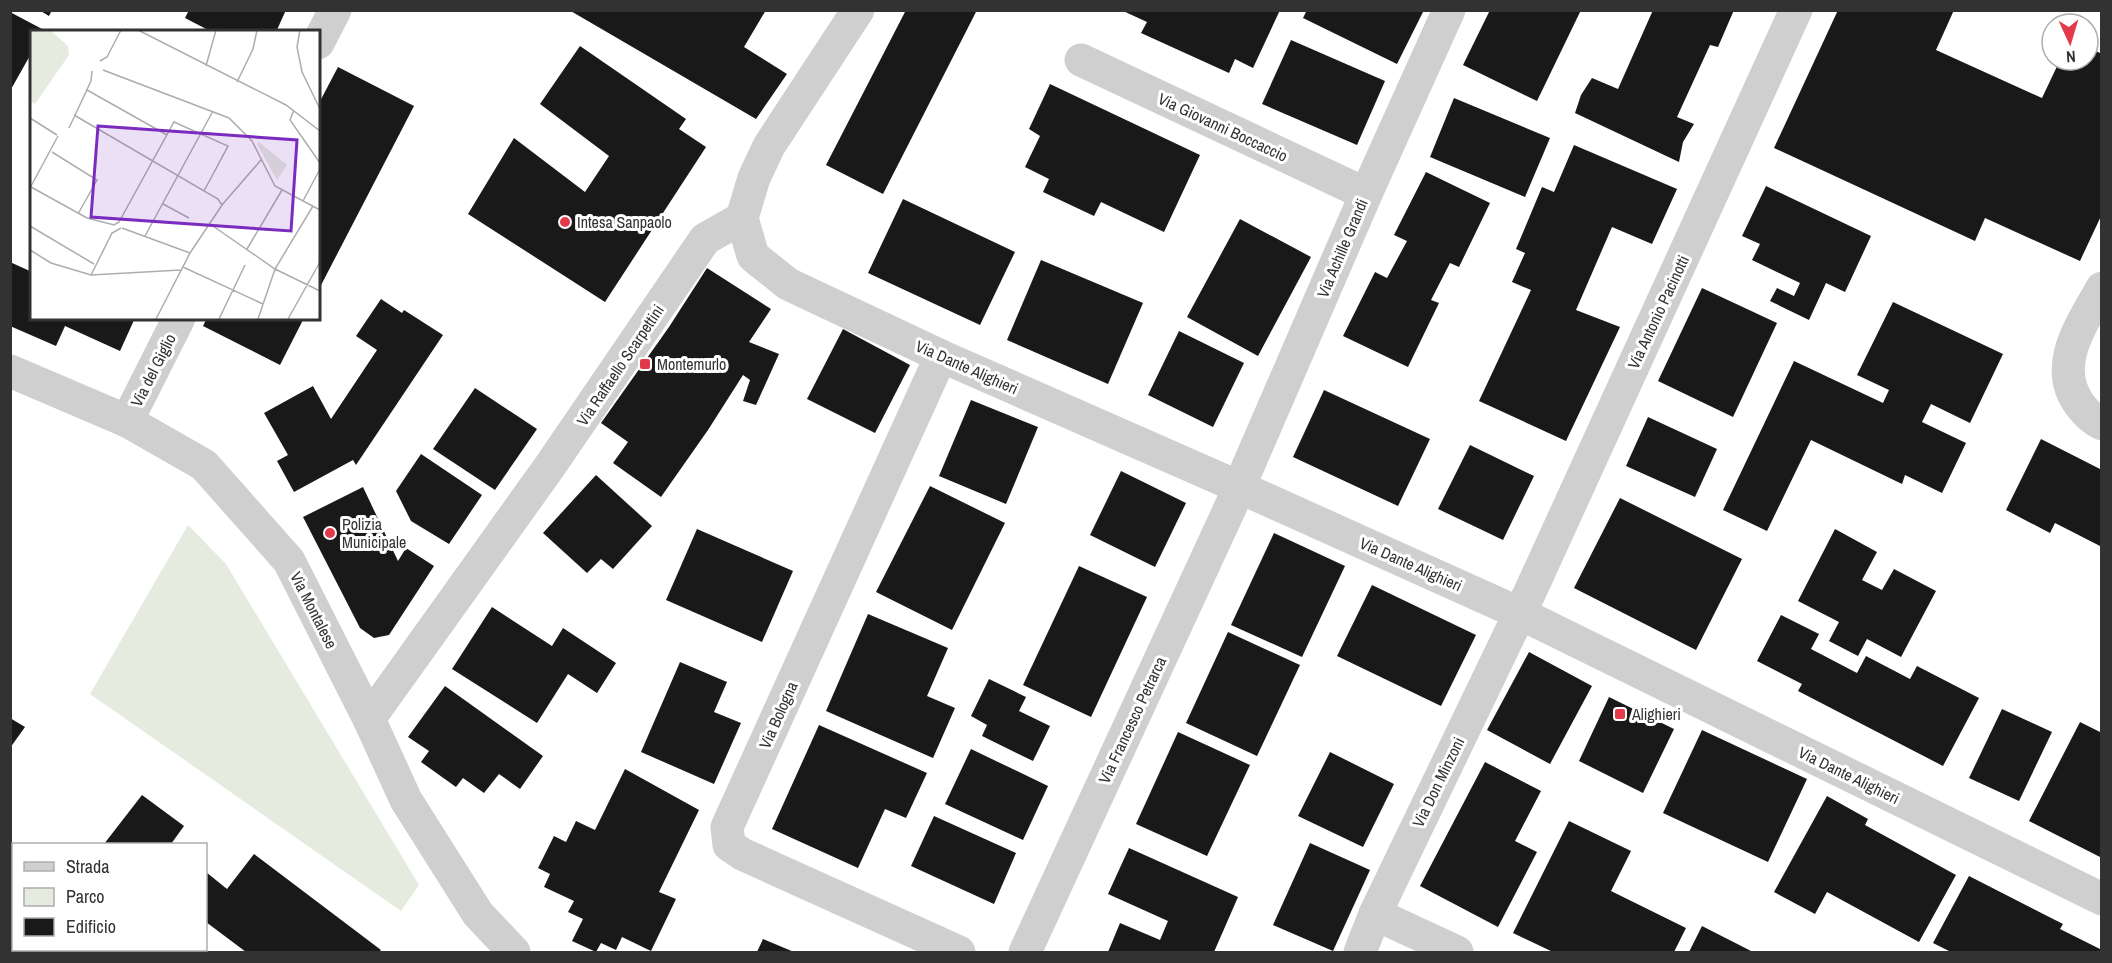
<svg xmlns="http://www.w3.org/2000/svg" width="2112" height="963" font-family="'Archivo Narrow',sans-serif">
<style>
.green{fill:#e5ebde}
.building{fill:#191919}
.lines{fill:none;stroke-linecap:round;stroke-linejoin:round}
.minor{stroke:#cfcfcf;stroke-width:33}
.poi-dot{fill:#e23a4b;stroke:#fff;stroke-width:2}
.labels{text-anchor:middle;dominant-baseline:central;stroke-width:6;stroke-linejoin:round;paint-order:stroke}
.street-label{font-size:16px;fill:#323232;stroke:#fff}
.poi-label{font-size:16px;fill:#323232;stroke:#fff;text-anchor:start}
.inset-road{fill:none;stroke:#adadad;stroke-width:1.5}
.view{fill:#7b2cbf;fill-opacity:0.15;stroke:#7b2cbf;stroke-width:3}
.inset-edge{fill:none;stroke:#323232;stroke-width:3}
</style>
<rect width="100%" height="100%" fill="#fff"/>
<path class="green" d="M188,525L226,564L419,885L401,911L90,694Z"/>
<g class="building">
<path d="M39,10H52L49,16Z"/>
<path d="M189,10H286L276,32H212L185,18Z"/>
<path d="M569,10H766L744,47L787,74L756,119Z"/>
<path d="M906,10H977L883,194L826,165Z"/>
<path d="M1121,10H1280L1253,68L1235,59L1229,73L1141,33L1147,22Z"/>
<path d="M1307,10H1424L1397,64L1303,18Z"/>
<path d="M1490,10H1581L1537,101L1463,65Z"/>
<path d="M1653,10H1734L1718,47L1710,45L1677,117L1694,124L1683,142L1679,162L1575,113L1581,95L1592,78L1618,89Z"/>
<path d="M1838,10H1954L1936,50L2042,98L2060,60H2088V47L2102,54V214L2080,261L1985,218L1975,241L1774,148Z"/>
<path d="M10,12L44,30L43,32H32V52L10,91Z"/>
<path d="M1291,40L1385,81L1357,145L1262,104Z"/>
<path d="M580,46L686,119L679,129L706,147L605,302L468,214L514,138L585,192L609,156L540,104Z"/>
<path d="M338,67L414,106L318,291V105Z"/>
<path d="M1050,84L1200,155L1164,232L1101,202L1094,216L1043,192L1049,179L1025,167L1040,136L1029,129Z"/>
<path d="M1454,98L1550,138L1525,197L1430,157Z"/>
<path d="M1574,145L1677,189L1652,244L1612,227L1576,310L1620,327L1566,441L1479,401L1531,290L1512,282L1525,253L1516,249L1542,187L1554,192Z"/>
<path d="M1426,172L1490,203L1459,267L1450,263L1431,300L1439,303L1408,367L1343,336L1375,272L1387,278L1407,241L1394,235Z"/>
<path d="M1766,186L1871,236L1845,292L1826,283L1809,320L1770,301L1777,288L1794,296L1800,283L1752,260L1760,244L1742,236Z"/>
<path d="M903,199L1015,252L980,325L868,273Z"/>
<path d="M1240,219L1311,257L1258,356L1187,317Z"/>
<path d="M1041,260L1143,303L1108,384L1007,340Z"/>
<path d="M10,262L32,272V318H135L120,351L65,326L56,346L10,326Z"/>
<path d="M707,268L771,309L749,342L779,354L756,405L743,401L750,380L743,375L708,430L661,497L613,463L628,442L601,423L669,327Z"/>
<path d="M1702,288L1777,323L1733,417L1658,381Z"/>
<path d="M381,299L402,313L404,310L443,335L356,465L353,460L294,492L277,461L288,455L264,413L313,386L331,419L377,350L356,336Z"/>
<path d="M1893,302L2003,354L1970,423L1931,404L1922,422L1966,443L1942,493L1905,475L1902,484L1811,440L1767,531L1723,510L1794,361L1883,403L1889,390L1857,375Z"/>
<path d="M207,318H304L280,365L203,326Z"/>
<path d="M843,329L910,365L875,433L807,399Z"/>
<path d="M1179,331L1244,363L1213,427L1148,395Z"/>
<path d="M475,388L537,429L495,490L433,449Z"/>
<path d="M1324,390L1430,439L1398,506L1293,457Z"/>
<path d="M971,400L1038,427L1006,504L939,476Z"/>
<path d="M1648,417L1717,449L1695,497L1626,466Z"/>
<path d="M2041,439L2102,470V547L2055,523L2050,533L2006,510Z"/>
<path d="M1470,445L1534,476L1503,540L1438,509Z"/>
<path d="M421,454L482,495L449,544L411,521L396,491Z"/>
<path d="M1121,471L1186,503L1155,567L1090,535Z"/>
<path d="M596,475L652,526L613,569L601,559L587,573L543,533Z"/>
<path d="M930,486L1005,523L952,630L876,592Z"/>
<path d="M363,487L398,561L406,548L434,566L389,635L374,638L360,628L303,517Z"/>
<path d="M1620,498L1742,559L1696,650L1574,588Z"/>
<path d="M697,529L793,571L762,642L666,600Z"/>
<path d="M1835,529L1877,552L1862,580L1882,590L1894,569L1936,591L1901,657L1867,639L1858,656L1829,641L1839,622L1798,601Z"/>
<path d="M1274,533L1345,566L1302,657L1231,625Z"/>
<path d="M1079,566L1147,597L1091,717L1023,685Z"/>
<path d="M1372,585L1476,635L1441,706L1337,656Z"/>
<path d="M492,607L552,646L563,628L616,663L597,693L568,674L537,723L452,669Z"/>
<path d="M868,614L948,648L927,696L955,708L933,758L826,711Z"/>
<path d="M1781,615L1819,634L1811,649L1857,673L1866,656L1910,679L1917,666L1979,698L1943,766L1798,691L1802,684L1757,661Z"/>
<path d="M1228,632L1300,665L1257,756L1186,723Z"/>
<path d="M1529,652L1592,686L1550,764L1487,730Z"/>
<path d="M680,662L727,682L714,712L741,723L714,784L641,752Z"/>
<path d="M989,679L1026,697L1019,711L1050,726L1033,761L982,736L987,725L971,716Z"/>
<path d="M445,686L543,756L520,789L499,774L484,793L463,778L456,787L421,762L429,751L408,737Z"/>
<path d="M1609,697L1674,729L1643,793L1579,761Z"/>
<path d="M2002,709L2052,732L2019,801L1969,778Z"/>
<path d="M10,718L25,727L10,748Z"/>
<path d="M2080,722L2102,733V858L2029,821Z"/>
<path d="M819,725L927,773L906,818L885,809L858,868L772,829Z"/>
<path d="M1702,730L1807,779L1768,862L1663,813Z"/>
<path d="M1178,732L1250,765L1207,856L1136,824Z"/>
<path d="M971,749L1048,786L1023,840L945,804Z"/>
<path d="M1330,752L1394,784L1363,847L1298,816Z"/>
<path d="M1485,762L1541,791L1515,841L1537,852L1498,927L1420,886Z"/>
<path d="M625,769L699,810L659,892L676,899L651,951L622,937L616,950L601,943L596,952L572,941L583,919L568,912L574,901L544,887L550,874L538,868L554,836L566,842L576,821L595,830Z"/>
<path d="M142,795L184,826L171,844H104Z"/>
<path d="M1827,796L1868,819L1865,825L1956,875L1919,942L1827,892L1815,914L1774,892Z"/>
<path d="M934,816L1016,853L994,904L911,866Z"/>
<path d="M1569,821L1631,851L1611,891L1686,928L1674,952H1553L1513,933Z"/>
<path d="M1310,843L1370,870L1333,951L1273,925Z"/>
<path d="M1129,848L1238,897L1214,952H1108L1120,923L1160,940L1168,921L1108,894Z"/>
<path d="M254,854L381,950L379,952H246L206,922V872L227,889Z"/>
<path d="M1969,876L2063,924L2060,929L2102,950V952H1951L1933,943Z"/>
<path d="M1702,926L1753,952H1689Z"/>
<path d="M763,939L794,952H757Z"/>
<path d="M26,950H65L67,952H22Z"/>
</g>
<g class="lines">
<g class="minor">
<path d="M318,43L335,10"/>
<path d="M1081,60L1366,194"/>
<path d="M742,218L753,256L788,284L941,356L1239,487L1519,613L2102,899"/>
<path d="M2102,288C2082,324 2051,366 2080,405C2086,413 2093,420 2102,424"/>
<path d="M941,356L727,827L729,845L742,854L959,952"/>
<path d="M10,371L127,421L204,465L289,561L369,719L406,800L478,914L514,952"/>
<path d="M127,421L179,318"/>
<path d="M369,719L550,466L705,239L742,218L754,178L769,146L858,10"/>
<path d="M1375,914L1457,952"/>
<path d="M1025,952L1230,508L1366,194L1449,10"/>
<path d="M1360,952L1375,914L1530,592L1796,10"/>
</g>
</g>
<g class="poi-dot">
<circle cx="565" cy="222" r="6"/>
<rect x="639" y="358" width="12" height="12" rx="3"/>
<circle cx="330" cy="533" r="6"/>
<rect x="1614" y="708" width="12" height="12" rx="3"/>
</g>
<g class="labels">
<g class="street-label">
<text transform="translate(1223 127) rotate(25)">Via Giovanni Boccaccio</text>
<text transform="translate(1342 248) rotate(-67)">Via Achille Grandi</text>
<text transform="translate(1658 312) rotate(-65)">Via Antonio Pacinotti</text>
<text transform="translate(620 365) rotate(-56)">Via Raffaello Scarpettini</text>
<text transform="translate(967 367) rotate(24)">Via Dante Alighieri</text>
<text transform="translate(153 370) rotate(-63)">Via del Giglio</text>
<text transform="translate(1411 564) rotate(24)">Via Dante Alighieri</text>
<text transform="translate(314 610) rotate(63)">Via Montalese</text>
<text transform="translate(778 715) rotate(-66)">Via Bologna</text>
<text transform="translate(1132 720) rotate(-65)">Via Francesco Petrarca</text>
<text transform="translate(1849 775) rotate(26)">Via Dante Alighieri</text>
<text transform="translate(1438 782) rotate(-64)">Via Don Minzoni</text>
</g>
<g class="poi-label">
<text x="577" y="222">Intesa Sanpaolo</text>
<text x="657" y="364">Montemurlo</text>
<text x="342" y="524">Polizia<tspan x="342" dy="18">Municipale</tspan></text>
<text x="1632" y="714">Alighieri</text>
</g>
</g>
<g transform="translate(30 30)">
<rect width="290" height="290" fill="#fff"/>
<path d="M0,0H20L38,16L39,25L5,74L0,71ZM229,112L257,135L247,150L227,114Z" fill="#e5ebde"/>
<path class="inset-road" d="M108,0L256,75L290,101M270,0L267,17L272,42L290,79M70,31L77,27L91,0M176,36L186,0M73,40L199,88L222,111L245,156L290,180M207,52L223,19L227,0M57,60L137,105M264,80L260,90L290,133M44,85L188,169L192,175M0,88L27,105M39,98L61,51L62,41M22,122L67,150L48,184M1,157L57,188L84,195L89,192M0,158L28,106M273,171L290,139M133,174L159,188M89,192L144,92L198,116L174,161M180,194L245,239L290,261M0,196L64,234M92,198L160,223M115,206L183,81M217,219L252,160M0,220L21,233L61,245L151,240M153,237L233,274M61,245L82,203L91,198M126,289L160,223L192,175L231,130M189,289L215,235M228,289L245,239L283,176M258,289L290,232"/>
<path class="view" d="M68,96L267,110L261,201L61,187Z"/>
<rect width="290" height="290" class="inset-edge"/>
</g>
<rect width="2112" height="963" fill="none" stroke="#323232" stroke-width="24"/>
<rect x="12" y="843" width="195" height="108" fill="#ffffff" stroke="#adadad" stroke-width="1.5"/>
<rect x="24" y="862" width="30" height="9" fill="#cfcfcf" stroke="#adadad" stroke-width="1.5"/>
<text x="66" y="873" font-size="18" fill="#323232">Strada</text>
<rect x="24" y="888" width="30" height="18" fill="#e5ebde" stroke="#adadad" stroke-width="1.5"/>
<text x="66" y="903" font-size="18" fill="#323232">Parco</text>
<rect x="24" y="918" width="30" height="18" fill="#191919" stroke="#adadad" stroke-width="1.5"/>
<text x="66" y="933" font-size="18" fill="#323232">Edificio</text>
<g transform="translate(2070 42) rotate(176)"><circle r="28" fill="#ffffff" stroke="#adadad" stroke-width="1.5"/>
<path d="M0-4.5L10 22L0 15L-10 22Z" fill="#e23a4b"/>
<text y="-9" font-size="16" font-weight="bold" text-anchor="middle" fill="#323232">N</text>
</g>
</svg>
